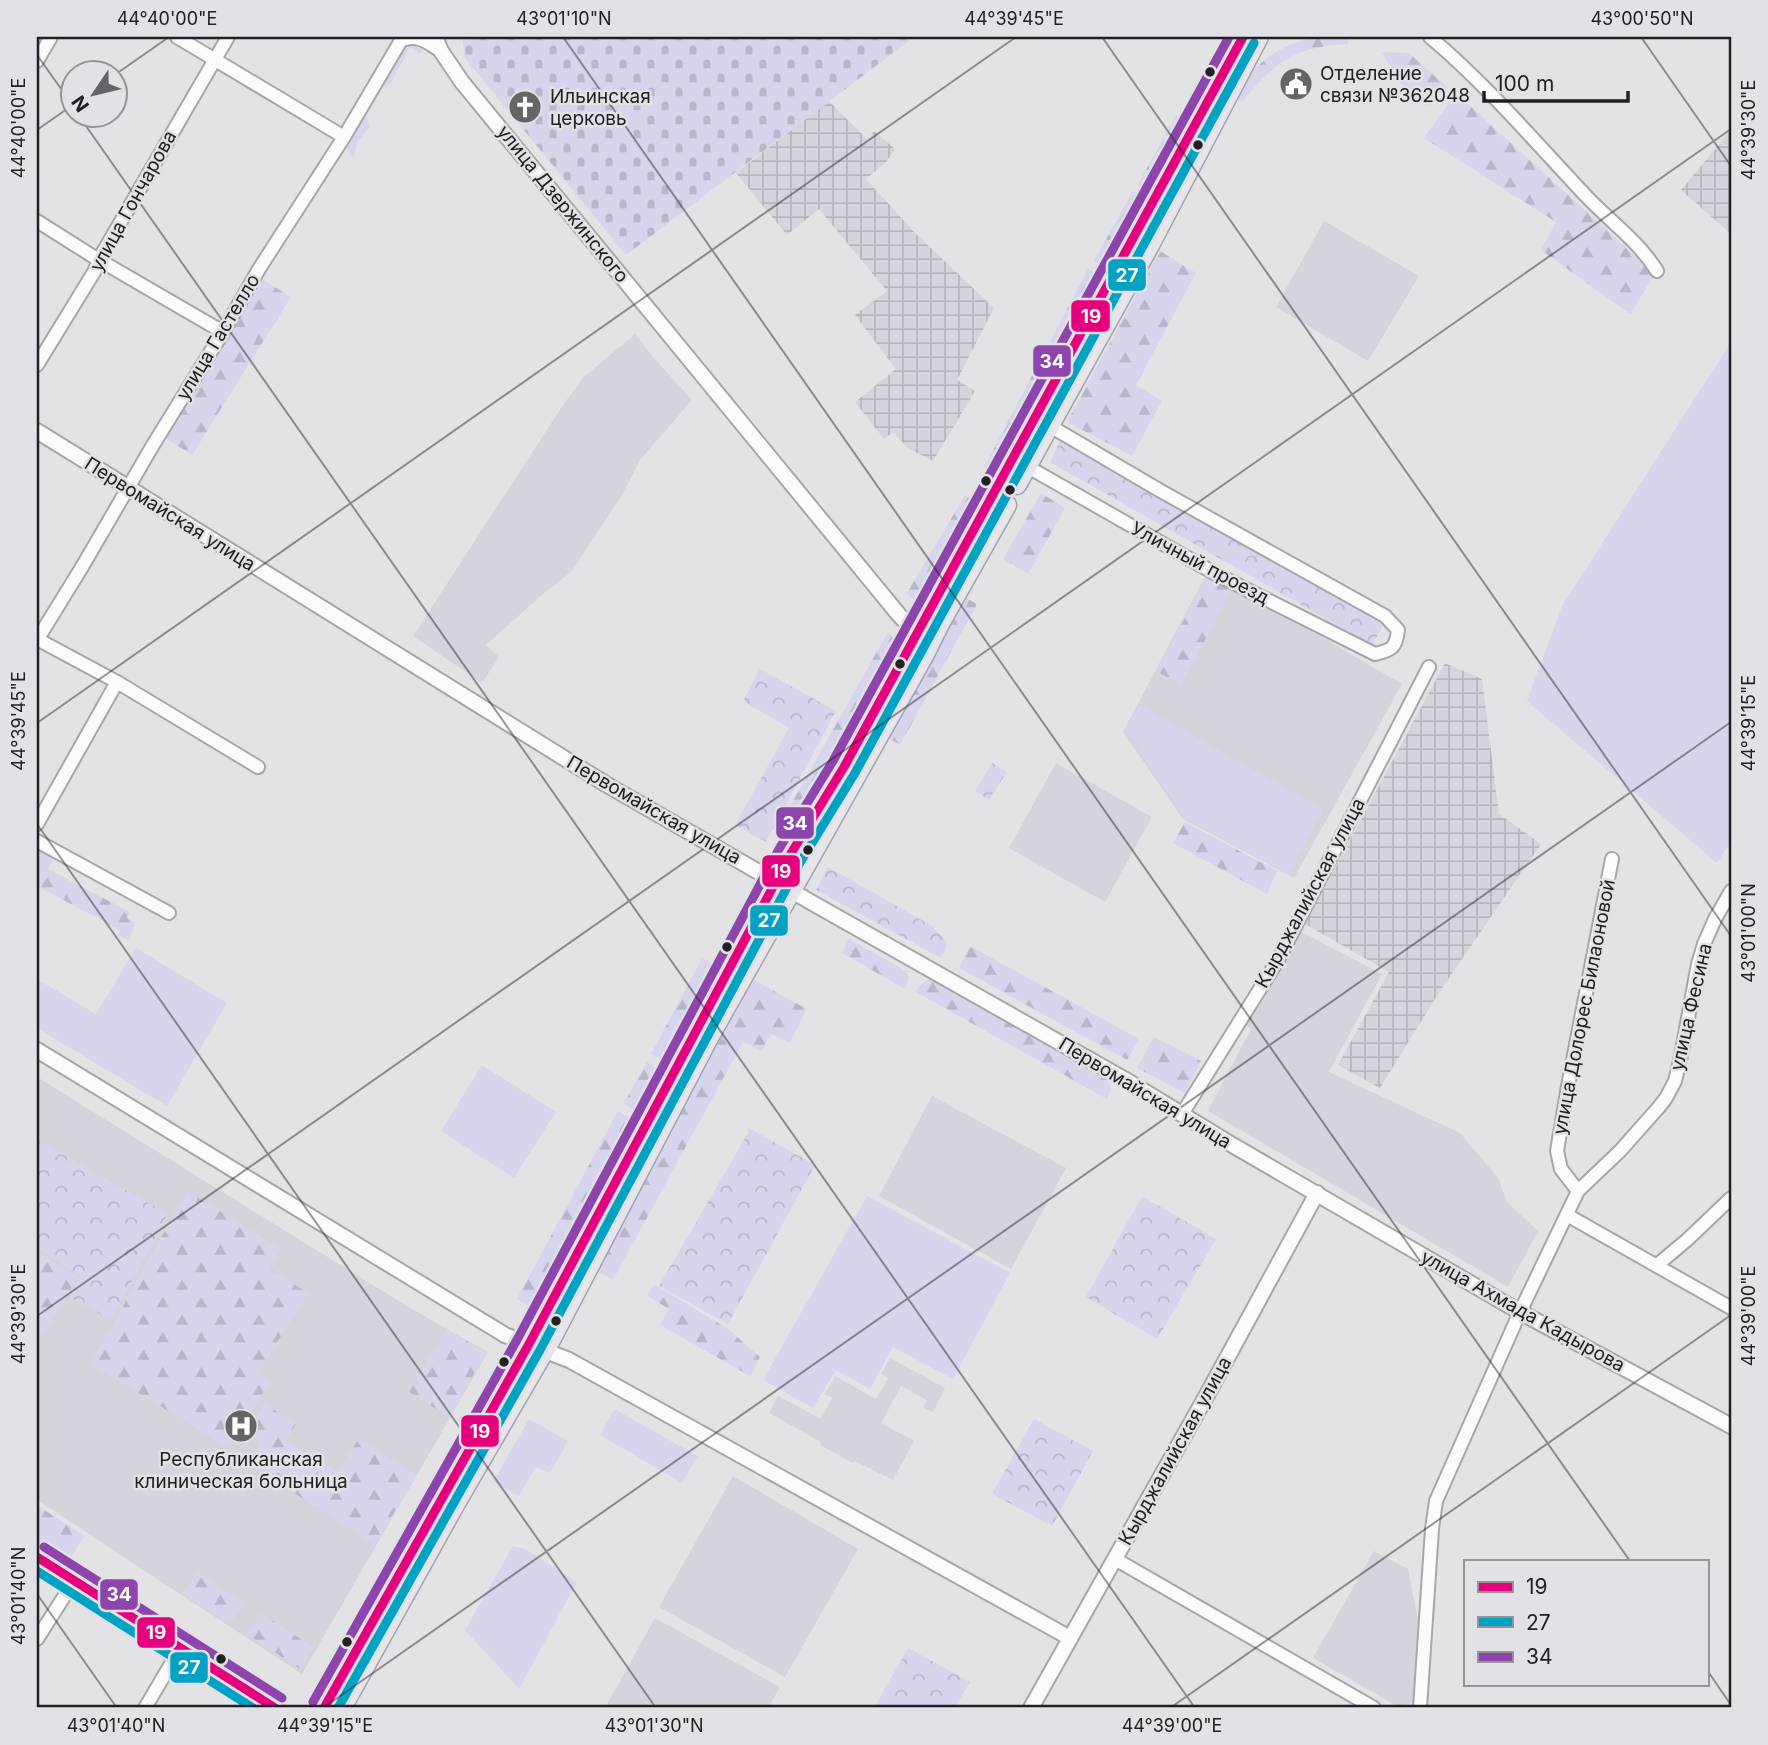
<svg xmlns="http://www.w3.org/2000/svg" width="1768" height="1745" font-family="Inter,sans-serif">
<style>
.built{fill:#d5d4dc}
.industrial{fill:url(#industrial-grid)}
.grass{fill:#d7d5ec}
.forest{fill:url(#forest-firs)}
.cemetery{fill:url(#cemetery-stones)}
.park{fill:url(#park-crowns)}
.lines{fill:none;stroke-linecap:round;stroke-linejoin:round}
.minor-casing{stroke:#a7a7a9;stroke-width:16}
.tertiary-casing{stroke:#a7a7a9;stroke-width:18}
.primary-casing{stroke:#a3a1ad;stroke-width:21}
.minor{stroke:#fbfbfb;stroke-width:12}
.tertiary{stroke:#fbfbfb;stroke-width:14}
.primary{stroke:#e6e5eb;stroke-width:18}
.bus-1-casing{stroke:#e2e1e6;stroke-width:14}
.bus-2-casing{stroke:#e2e1e6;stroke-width:14}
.bus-3-casing{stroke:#e2e1e6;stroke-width:14}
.bus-1{stroke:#e5007d;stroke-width:9}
.bus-2{stroke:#02a2c5;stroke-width:9}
.bus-3{stroke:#8e44ad;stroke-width:9}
.ticks{fill:none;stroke:#212022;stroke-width:2;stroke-opacity:0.45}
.bus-dot{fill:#212022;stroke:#e2e1e6;stroke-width:2.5}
.labels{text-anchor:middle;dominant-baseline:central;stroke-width:5;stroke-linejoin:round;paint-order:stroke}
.poi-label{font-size:19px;fill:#212022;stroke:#e2e1e6;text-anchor:start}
.street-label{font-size:19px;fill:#212022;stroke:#e2e1e6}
.line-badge{stroke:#e2e1e6;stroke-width:2.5}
.badge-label{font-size:19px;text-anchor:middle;font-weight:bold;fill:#fff}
.neatline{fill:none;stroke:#212022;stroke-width:2.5}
.ticks-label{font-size:18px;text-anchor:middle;fill:#212022}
</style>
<defs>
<pattern id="industrial-grid" width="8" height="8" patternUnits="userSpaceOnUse" patternTransform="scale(1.75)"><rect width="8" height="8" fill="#d5d4dc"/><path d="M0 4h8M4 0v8" fill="none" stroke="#b7b6bc"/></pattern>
<pattern id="forest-firs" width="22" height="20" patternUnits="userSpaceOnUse" patternTransform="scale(1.75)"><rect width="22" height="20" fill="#d7d5ec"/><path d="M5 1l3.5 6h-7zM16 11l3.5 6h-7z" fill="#b8b7ca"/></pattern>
<pattern id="cemetery-stones" width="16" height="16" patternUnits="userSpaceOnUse" patternTransform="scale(1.75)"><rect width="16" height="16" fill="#d7d5ec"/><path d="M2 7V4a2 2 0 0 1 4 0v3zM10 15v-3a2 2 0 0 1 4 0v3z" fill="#b8b7ca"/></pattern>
<pattern id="park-crowns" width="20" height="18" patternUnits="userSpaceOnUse" patternTransform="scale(1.75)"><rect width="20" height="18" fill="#d7d5ec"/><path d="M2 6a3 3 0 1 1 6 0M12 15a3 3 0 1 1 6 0" fill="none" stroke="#b8b7ca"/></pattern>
</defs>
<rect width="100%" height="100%" fill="#e3e2e5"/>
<g class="built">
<path d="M1324,221L1419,276L1368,361L1276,307Z"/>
<path d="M635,334L653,357L692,400L640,460L621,497L572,571L543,594L486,645L499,657L482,683L413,636L563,405L584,377Z"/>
<path d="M1208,571L1402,684L1294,878L1183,819L1123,732Z"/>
<path d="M1056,763L1152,817L1105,902L1009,848Z"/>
<path d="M1294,928L1382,974L1329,1072L1460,1133L1498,1178L1507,1202L1538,1231L1508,1287L1208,1111L1251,1029L1244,1023Z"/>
<path d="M37,1077L410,1308L488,1352L302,1674L37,1500Z"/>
<path d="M932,1096L1066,1168L1011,1269L879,1196Z"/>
<path d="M890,1358L945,1388L933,1412L923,1407L927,1400L901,1386L881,1423L914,1441L893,1480L855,1461L853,1463L820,1445L821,1442L769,1413L778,1396L821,1419L832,1398L825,1394L835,1376L876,1399L888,1378L881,1374Z"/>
<path d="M733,1476L858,1549L785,1677L659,1607Z"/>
<path d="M1374,1551L1408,1569L1419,1625L1414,1702L1399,1707L1313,1658Z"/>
<path d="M655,1618L780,1687L768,1708H605Z"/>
</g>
<g class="industrial">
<path d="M829,101L868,140L874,131L895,149L887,161L866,179L917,235L994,308L957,380L975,391L933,461L908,448L893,432L884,439L855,402L896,369L855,315L887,291L819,209L787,235L736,173Z"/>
<path d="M1731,130V234L1681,190Z"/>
<path d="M1445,663L1482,679L1499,814L1541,844L1438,994L1380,1088L1338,1065L1389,972L1305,924Z"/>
</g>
<g class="grass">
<path d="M400,37L426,47L420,54L410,47L391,83L382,88L366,115L370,127L358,141L353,159L343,142Z"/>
<path d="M1731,342V842L1717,863L1527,701L1562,606Z"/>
<path d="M1139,705L1323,809L1289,874L1185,819L1126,730Z"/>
<path d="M136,948L227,1003L167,1106L37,1028V979L96,1014Z"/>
<path d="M482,1065L556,1112L514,1178L441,1131Z"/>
<path d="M867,1196L1010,1273L953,1379L893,1347L870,1389L836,1370L813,1408L763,1380Z"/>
<path d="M614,1409L698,1456L682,1483L600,1435Z"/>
<path d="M529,1419L568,1441L550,1473L536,1467L519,1496L493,1482Z"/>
<path d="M513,1546L525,1549L577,1582L519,1689L465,1630Z"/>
</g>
<g class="forest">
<path d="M1319,37H1347L1348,44C1294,47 1276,61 1242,102L1233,95C1258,62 1277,44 1319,37Z"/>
<path d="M1382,52L1409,53L1447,87L1430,106L1398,82Z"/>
<path d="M1456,93L1655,274L1630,314L1541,250L1556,222L1424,138Z"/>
<path d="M1176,115L1185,120L1145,191L1137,186Z"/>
<path d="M1133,191L1143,197L1104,267L1094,261Z"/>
<path d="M1160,251L1196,273L1136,385L1162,401L1132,456L1067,422Z"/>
<path d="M1088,269L1100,275L993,472L984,467Z"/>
<path d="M257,276L291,297L192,455L159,434Z"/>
<path d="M1041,493L1065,508L1028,574L1003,559Z"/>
<path d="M965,495L976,503L919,606L907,593Z"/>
<path d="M1208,576L1232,590L1181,685L1156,671Z"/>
<path d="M964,597L977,604L900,745L885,736Z"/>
<path d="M888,632L896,641L798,814L789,808Z"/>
<path d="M1185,822L1277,871L1267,894L1173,843Z"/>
<path d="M37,847L54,857L48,869L130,912L127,918L136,923L128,940L118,935L120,930L37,886Z"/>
<path d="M849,939L906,971L909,978L905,989L842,953Z"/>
<path d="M970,946L1139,1039L1127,1060L959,968Z"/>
<path d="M702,958L715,965L663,1060L651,1054Z"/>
<path d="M932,979L1107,1080C1112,1087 1111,1091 1107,1099L916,992C920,985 923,980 932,979Z"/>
<path d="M754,980L807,1009L790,1043L771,1034L762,1051L743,1042L613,1280L590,1268Z"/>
<path d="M1154,1037L1201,1061L1185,1093L1137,1068Z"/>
<path d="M647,1062L660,1070L636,1112L624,1103Z"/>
<path d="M618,1111L632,1119L529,1306L517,1299Z"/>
<path d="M187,1191L281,1249L269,1269L308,1293L258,1373L270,1381L229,1448L91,1364Z"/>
<path d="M37,1252L78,1277L37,1345Z"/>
<path d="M654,1284L728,1329L760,1357L750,1376L660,1325L669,1309L647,1296Z"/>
<path d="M447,1329L486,1353L449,1417L409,1392Z"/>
<path d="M265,1404L296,1424L286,1441L337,1471L359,1439L416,1475L375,1545L266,1475L252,1426Z"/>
<path d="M37,1505L84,1536L69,1561L37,1541Z"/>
<path d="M197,1572L244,1603L230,1624L183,1593Z"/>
<path d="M261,1613L313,1647L300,1669L247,1634Z"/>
</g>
<path class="cemetery" d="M462,37H914L626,255L465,58Z"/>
<g class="park">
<path d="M1062,437L1386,620L1372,645L1050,462Z"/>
<path d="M760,669L836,711L766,842L735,825L789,728L743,701Z"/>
<path d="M992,763L1007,772L989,800L975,791Z"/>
<path d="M828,867L932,926L947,942L946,948L941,958L816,890Z"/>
<path d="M747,1127L815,1165L728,1324L659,1286L748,1133Z"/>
<path d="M37,1140L168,1214L111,1320L69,1296L80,1276L37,1248Z"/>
<path d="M1142,1196L1216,1239L1157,1339L1086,1297Z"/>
<path d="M1034,1419L1093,1451L1052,1526L992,1494Z"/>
<path d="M908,1648L970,1682L955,1708H874Z"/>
</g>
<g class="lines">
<defs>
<g id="minor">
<path d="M177,37L344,137"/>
<path d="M1430,37C1487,85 1536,143 1587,197C1611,222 1639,242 1657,271"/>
<path d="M401,40C419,34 426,42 441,51"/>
<path d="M37,61L51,37"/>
<path d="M37,221L94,257L223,332"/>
<path d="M37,365L94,272L102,254L228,37"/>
<path d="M1028,467L1216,574L1375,654C1392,650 1396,648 1398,630L1385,616L1159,490L1050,426"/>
<path d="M37,639L117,682L258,767"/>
<path d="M37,640L82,567L153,445L223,332L259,269L344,137L403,37"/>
<path d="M37,824L117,682"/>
<path d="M37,841L169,913"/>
<path d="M1182,1114L1278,960L1429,667"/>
<path d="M1578,1191L1561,1169L1557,1151L1568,1086L1612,859"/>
<path d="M1567,1215L1731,1308"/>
<path d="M1657,1265L1687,1240L1731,1198"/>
<path d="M1115,1559L1374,1708"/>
<path d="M37,1639L74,1581"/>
<path d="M145,1708L181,1647"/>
<path d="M1420,1708L1432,1529L1436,1501L1520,1312L1578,1191L1620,1151L1659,1107L1666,1098L1675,1081L1681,1056L1698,964L1704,944L1715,919L1731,891"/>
</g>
<g id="tertiary">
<path d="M435,37L441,51L462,82L899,615L922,639"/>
<path d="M37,431L609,786L816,905L1124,1079L1229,1143L1520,1312L1731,1426"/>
<path d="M37,1050L505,1335L569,1360L1070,1638"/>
<path d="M1031,1708L1208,1393L1317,1193"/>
</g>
<g id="primary">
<path d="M1017,485L1149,247L1259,37"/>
<path d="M37,1557L275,1708"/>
<path d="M324,1708L402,1572L529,1344L644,1126L790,855L844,767L1155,200L1243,37"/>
<path d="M342,1708L455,1505L551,1340L710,1036L924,656L941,622L1007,505"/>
</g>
</defs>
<use href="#minor" class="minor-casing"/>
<use href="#tertiary" class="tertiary-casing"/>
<use href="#primary" class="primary-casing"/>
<use href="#minor" class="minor"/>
<use href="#tertiary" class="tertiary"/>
<use href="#primary" class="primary"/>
<defs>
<g id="bus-1">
<path d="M37,1557L275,1708"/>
<path d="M324,1708L529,1344L790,855L844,767L1243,37"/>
</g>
<g id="bus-2">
<path d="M37,1571L253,1708"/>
<path d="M338,1708L540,1350L801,861L855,773L1254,43"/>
</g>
<g id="bus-3">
<path d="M44,1547L282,1698"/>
<path d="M313,1702L518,1338L779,849L833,761L1229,37"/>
</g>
</defs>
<use href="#bus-1" class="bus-1-casing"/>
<use href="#bus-2" class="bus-2-casing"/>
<use href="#bus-3" class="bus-3-casing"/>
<use href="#bus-1" class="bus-1"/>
<use href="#bus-2" class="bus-2"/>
<use href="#bus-3" class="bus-3"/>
</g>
<path class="ticks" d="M563,37L1630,1561M1102,37L1731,936M1641,37L1731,166M37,55L74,107M116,74L169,37M79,116L1195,1708M37,130L74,104M37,723L1016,37M37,824L656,1708M37,1316L1731,129M37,1594L117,1708M1707,1670L1731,1705M323,1708L1731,722M1170,1708L1731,1315"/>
<defs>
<symbol id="civic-disc" viewBox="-11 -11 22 22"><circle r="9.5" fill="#656466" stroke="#e2e1e6"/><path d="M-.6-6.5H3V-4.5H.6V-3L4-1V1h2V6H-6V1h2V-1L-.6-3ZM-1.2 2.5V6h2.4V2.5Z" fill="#fff"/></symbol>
<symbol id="church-disc" viewBox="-11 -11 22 22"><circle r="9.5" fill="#656466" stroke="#e2e1e6"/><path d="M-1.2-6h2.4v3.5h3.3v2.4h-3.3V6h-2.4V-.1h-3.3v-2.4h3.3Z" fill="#fff"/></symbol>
<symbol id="hospital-disc" viewBox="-11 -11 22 22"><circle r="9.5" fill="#656466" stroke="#e2e1e6"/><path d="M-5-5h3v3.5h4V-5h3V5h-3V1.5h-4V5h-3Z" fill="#fff"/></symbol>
</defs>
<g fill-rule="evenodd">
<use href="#civic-disc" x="1277" y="65" width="38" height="38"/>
<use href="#church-disc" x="506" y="88" width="38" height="38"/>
<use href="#hospital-disc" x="222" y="1407" width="38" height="38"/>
</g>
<g class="bus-dot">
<circle cx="1210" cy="72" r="6"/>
<circle cx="1198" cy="145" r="6"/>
<circle cx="986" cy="481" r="6"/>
<circle cx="1010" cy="490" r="6"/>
<circle cx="900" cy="664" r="6"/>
<circle cx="808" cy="850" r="6"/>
<circle cx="727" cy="947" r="6"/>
<circle cx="556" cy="1321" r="6"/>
<circle cx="504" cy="1362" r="6"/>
<circle cx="347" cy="1642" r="6"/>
<circle cx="221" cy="1659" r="6"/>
</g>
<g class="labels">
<g class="poi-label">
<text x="1320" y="73">Отделение<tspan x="1320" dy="22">связи №362048</tspan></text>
<text x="550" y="96">Ильинская<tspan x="550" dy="22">церковь</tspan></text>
<text x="241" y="1459" text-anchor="middle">Республиканская<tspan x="241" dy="22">клиническая больница</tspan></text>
</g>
<g class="street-label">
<text transform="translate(133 201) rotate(-61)">улица Гончарова</text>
<text transform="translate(563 204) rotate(51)">улица Дзержинского</text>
<text transform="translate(218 337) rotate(-59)">улица Гастелло</text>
<text transform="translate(170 514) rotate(32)">Первомайская улица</text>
<text transform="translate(1200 563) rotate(28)">Уличный проезд</text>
<text transform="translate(654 810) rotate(30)">Первомайская улица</text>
<text transform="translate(1310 893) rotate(-62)">Кырджалийская улица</text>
<text transform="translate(1584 1007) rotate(-79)">улица Долорес Билаоновой</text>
<text transform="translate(1691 1007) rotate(-77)">улица Фесина</text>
<text transform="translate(1145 1093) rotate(31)">Первомайская улица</text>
<text transform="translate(1523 1311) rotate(29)">улица Ахмада Кадырова</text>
<text transform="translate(1175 1451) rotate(-61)">Кырджалийская улица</text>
</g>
</g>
<g class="line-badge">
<rect x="1107" y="258" width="40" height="34" rx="7" fill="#02a2c5"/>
<rect x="1070" y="299" width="41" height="34" rx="7" fill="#e5007d"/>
<rect x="1032" y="344" width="40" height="34" rx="7" fill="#8e44ad"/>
<rect x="775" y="806" width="40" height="34" rx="7" fill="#8e44ad"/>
<rect x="761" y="854" width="40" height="34" rx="7" fill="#e5007d"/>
<rect x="749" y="904" width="40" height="33" rx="7" fill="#02a2c5"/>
<rect x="460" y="1414" width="40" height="34" rx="7" fill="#e5007d"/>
<rect x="99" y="1578" width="40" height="33" rx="7" fill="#8e44ad"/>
<rect x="136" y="1616" width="40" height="33" rx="7" fill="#e5007d"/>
<rect x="169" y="1651" width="40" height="33" rx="7" fill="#02a2c5"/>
</g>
<g class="badge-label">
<text x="1127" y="282">27</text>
<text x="1091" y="323">19</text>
<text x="1052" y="368">34</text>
<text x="795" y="830">34</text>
<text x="781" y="878">19</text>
<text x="769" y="927">27</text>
<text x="480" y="1438">19</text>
<text x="119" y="1601">34</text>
<text x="156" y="1639">19</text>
<text x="189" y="1674">27</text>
</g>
<rect width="1768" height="1745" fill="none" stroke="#e2e1e6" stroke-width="77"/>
<rect x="1464" y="1560" width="245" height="126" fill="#e2e1e6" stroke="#959498" stroke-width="2"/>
<rect x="1478" y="1582" width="35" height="10" fill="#e5007d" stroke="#959498" stroke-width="2"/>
<text x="1526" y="1594" font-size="21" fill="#212022">19</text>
<rect x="1478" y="1617" width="35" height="10" fill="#02a2c5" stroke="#959498" stroke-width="2"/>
<text x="1526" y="1630" font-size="21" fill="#212022">27</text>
<rect x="1478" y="1652" width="35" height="10" fill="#8e44ad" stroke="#959498" stroke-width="2"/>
<text x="1526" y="1664" font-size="21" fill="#212022">34</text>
<g transform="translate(94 94) rotate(235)"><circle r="33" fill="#e2e1e6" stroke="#959498" stroke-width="2"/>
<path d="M0-5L12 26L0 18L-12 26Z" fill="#656466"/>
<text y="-10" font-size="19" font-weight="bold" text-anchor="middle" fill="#212022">N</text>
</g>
<path d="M1484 91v10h144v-10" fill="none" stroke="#212022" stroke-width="3.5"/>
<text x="1495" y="91" font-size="21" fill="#212022" stroke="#e2e1e6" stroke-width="5" paint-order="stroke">100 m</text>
<rect x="38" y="38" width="1692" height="1668" class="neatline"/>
<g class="ticks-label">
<text x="167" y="25">44°40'00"E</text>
<text x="564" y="25">43°01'10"N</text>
<text x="1014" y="25">44°39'45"E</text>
<text x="1642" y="25">43°00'50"N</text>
<text transform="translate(19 128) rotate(-90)" y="6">44°40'00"E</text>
<text transform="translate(1749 130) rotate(-90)" y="6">44°39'30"E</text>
<text transform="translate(19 721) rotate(-90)" y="6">44°39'45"E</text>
<text transform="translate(1749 723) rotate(-90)" y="6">44°39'15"E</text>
<text transform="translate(1749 933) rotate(-90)" y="6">43°01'00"N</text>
<text transform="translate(19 1314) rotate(-90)" y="6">44°39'30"E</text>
<text transform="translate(1749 1316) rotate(-90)" y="6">44°39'00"E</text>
<text transform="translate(19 1596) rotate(-90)" y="6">43°01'40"N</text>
<text x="116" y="1732">43°01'40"N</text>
<text x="325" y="1732">44°39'15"E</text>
<text x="654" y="1732">43°01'30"N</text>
<text x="1172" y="1732">44°39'00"E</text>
</g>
</svg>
